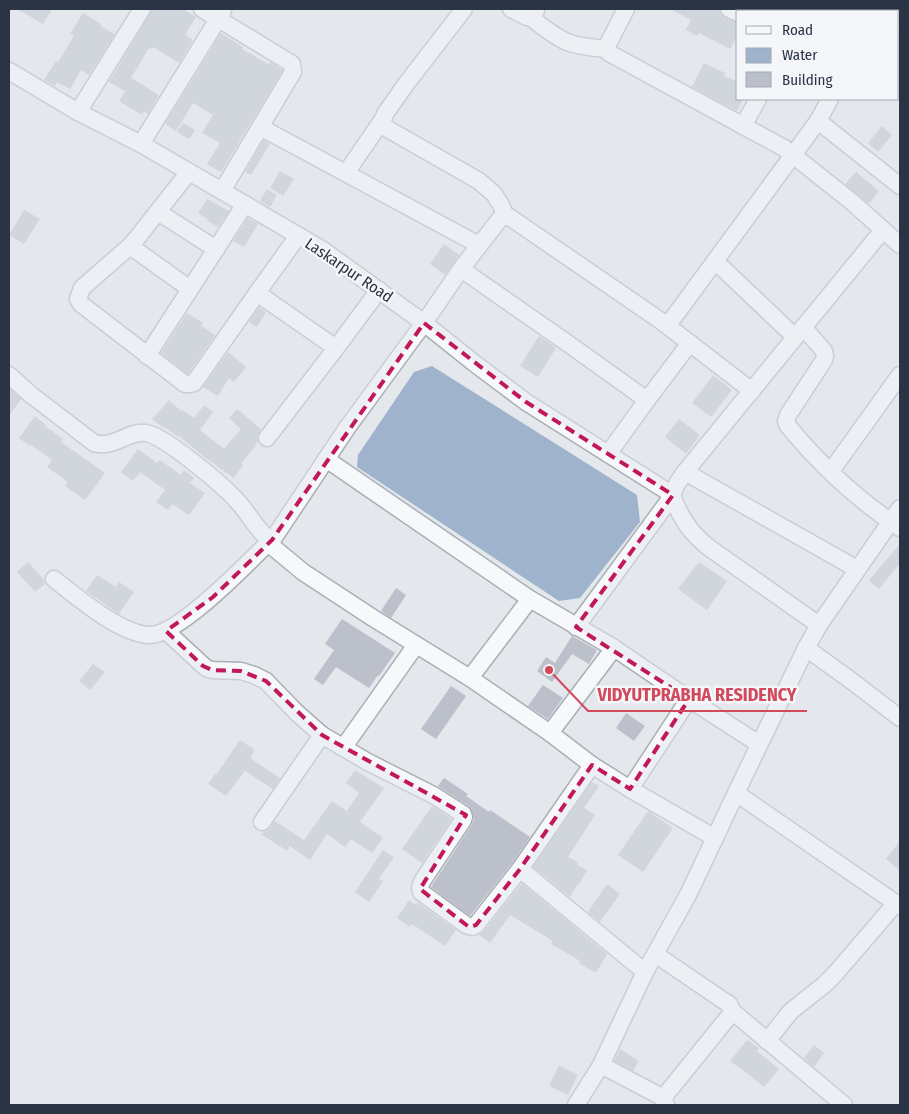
<svg xmlns="http://www.w3.org/2000/svg" width="909" height="1114" font-family="'Fira Sans Condensed',sans-serif">
<style>
.water{fill:#9fb4cc}
.building{fill:#bbc0ca}
.lines{fill:none;stroke-linecap:round;stroke-linejoin:round}
.minor-casing{stroke:#a9aeb7;stroke-width:19}
.minor{stroke:#f7f8fa;stroke-width:16}
.marked{fill:none;stroke:#c2185b;stroke-width:4;stroke-dasharray:10 6;stroke-linejoin:round}
.labels{text-anchor:middle;dominant-baseline:central;stroke-width:5;stroke-linejoin:round;paint-order:stroke}
.street-label{font-size:16px;fill:#2b3445;stroke:#f4f6f9}
.leader{fill:none;stroke:#d1495b;stroke-width:2}
.callout-dot{fill:#d1495b;stroke:#f4f6f9;stroke-width:2}
.callout-label{font-size:18px;text-anchor:middle;font-weight:bold;fill:#d1495b;stroke:#f4f6f9;stroke-width:5;stroke-linejoin:round;paint-order:stroke}
</style>
<rect width="100%" height="100%" fill="#e4e7ec"/>
<path class="water" d="M432,366L637,495L640,522L580,598L559,601L357,467L358,455L414,372Z"/>
<g class="building">
<path d="M17,9H52L43,24Z"/>
<path d="M152,9H183L196,17L185,35L193,40L179,63L153,47L151,49L149,48L131,78L159,95L148,114L144,111L142,115L119,101L125,91L109,82L150,14Z"/>
<path d="M670,9H714L720,11L721,15L725,18L738,23V34L730,49L699,33L697,36L686,30L691,20Z"/>
<path d="M83,13L101,24L100,26L115,34L89,75L81,70L70,89L57,82L55,86L44,80L56,61L58,62L74,36L70,34Z"/>
<path d="M221,33L243,47L242,49L268,64L270,62L283,70L221,172L207,164L220,143L202,133L213,115L193,103L176,131L165,124Z"/>
<path d="M704,63L725,73L724,76L738,82V99H743L737,111L692,87Z"/>
<path d="M183,123L195,130L189,139L177,132Z"/>
<path d="M882,126L892,135L878,152L868,143Z"/>
<path d="M264,140L270,144L251,175L245,172Z"/>
<path d="M280,171L294,179L283,196L270,188Z"/>
<path d="M856,172L879,191L869,204L845,184Z"/>
<path d="M267,189L277,195L270,207L260,201Z"/>
<path d="M207,199L229,211L218,227L206,220L208,219L198,213Z"/>
<path d="M24,210L40,219L24,244L9,235Z"/>
<path d="M248,218L258,224L244,247L233,241Z"/>
<path d="M444,244L459,255L445,275L430,264Z"/>
<path d="M259,307L266,312L257,327L249,322Z"/>
<path d="M187,313L203,323L201,326L215,335L188,374L161,353Z"/>
<path d="M539,336L556,348L538,377L520,366Z"/>
<path d="M228,352L246,367L234,382L229,378L218,396L203,387Z"/>
<path d="M713,375L732,390L711,417L692,403Z"/>
<path d="M9,388L21,399L9,416Z"/>
<path d="M169,400L181,411L182,410L194,418L204,405L213,412L200,430L224,449L241,429L229,418L237,409L261,429L257,436L258,441L255,445L256,446L241,463L243,465L234,478L204,457L179,436L178,437L164,427V428L152,419Z"/>
<path d="M35,416L46,425L45,426L63,439L61,442L105,473L85,500L65,486L68,482L47,467L52,460L31,445L30,446L19,438Z"/>
<path d="M679,419L700,435L686,454L665,437Z"/>
<path d="M138,449L157,463L160,460L181,475L184,470L194,478L190,483L205,493L189,515L172,504L168,510L156,502L165,490L140,472L133,481L121,472Z"/>
<path d="M900,544V563L879,589L869,580Z"/>
<path d="M28,562L44,580L45,584L35,592L17,572Z"/>
<path d="M699,562L727,581L707,610L678,589Z"/>
<path d="M97,575L116,587L119,582L134,592L119,614L86,591Z"/>
<path d="M396,588L406,595L391,618L381,611Z"/>
<path d="M342,619L395,653L379,676L378,675L369,688L336,667L323,685L314,679L334,650L325,644Z"/>
<path d="M572,636L597,650L589,664L572,654L552,682L537,671L546,657L555,663Z"/>
<path d="M93,664L105,672L90,690L79,681Z"/>
<path d="M543,685L563,698L548,719L528,706Z"/>
<path d="M451,686L466,696L436,739L421,729Z"/>
<path d="M626,713L645,726L634,741L616,728Z"/>
<path d="M240,740L255,750L250,758L280,778L273,789L245,771L226,796L208,784L215,774L216,775Z"/>
<path d="M355,770L384,788L360,822L383,838L372,853L351,839L345,847L327,834L310,860L290,846L287,851L261,834L270,828L275,821L304,840L332,801L347,811L359,793L346,783Z"/>
<path d="M444,778L468,794L466,796L489,812L490,810L530,837L512,863L470,916L431,887L471,826L474,820L472,811L469,806L438,786Z"/>
<path d="M592,782L599,786L584,808L595,815L568,857L578,862L577,865L587,870L578,886L577,885L570,897L533,867Z"/>
<path d="M432,806L452,819L422,863L402,849Z"/>
<path d="M648,811L673,828L643,872L618,855Z"/>
<path d="M900,841V871L886,859Z"/>
<path d="M383,850L394,857L379,879L383,881L369,902L355,892Z"/>
<path d="M522,883L607,954L596,973L579,963L580,961L551,944L553,941L510,915L490,943L479,935L484,931Z"/>
<path d="M607,884L620,894L600,922L588,912Z"/>
<path d="M409,900L416,905L417,902L456,930L445,946L412,924L410,927L397,918Z"/>
<path d="M747,1040L759,1048L757,1051L779,1069L764,1087L743,1070H742L730,1061Z"/>
<path d="M814,1045L824,1053L814,1067L804,1058Z"/>
<path d="M620,1049L639,1061L633,1071L614,1061Z"/>
<path d="M559,1065L578,1075L568,1095L549,1086Z"/>
</g>
<g class="lines">
<defs>
<g id="minor">
<path d="M202,9L289,62L292,64L293,72L222,191"/>
<path d="M464,9L406,84L385,114C383,119 382,123 386,128L479,181L494,194L501,205L505,215"/>
<path d="M511,9L527,17L531,16L536,11"/>
<path d="M626,9L608,44L607,49L609,53L784,148L852,202L900,245"/>
<path d="M729,9L738,13"/>
<path d="M803,11L804,9"/>
<path d="M880,11L882,9"/>
<path d="M530,17C542,26 553,36 567,42C580,47 594,48 607,49"/>
<path d="M898,26L900,28"/>
<path d="M9,71L78,112L141,144L222,191L323,250L424,323L474,363L526,402L673,495L576,627"/>
<path d="M78,112L142,9"/>
<path d="M818,121L900,186"/>
<path d="M743,126L758,99"/>
<path d="M260,127L479,245"/>
<path d="M141,144L223,11"/>
<path d="M189,172L137,238L130,246L82,288L78,299L81,304L185,384H190L194,383L257,293L336,348L267,438"/>
<path d="M346,173L383,119"/>
<path d="M158,212L216,249"/>
<path d="M130,246L190,289"/>
<path d="M715,261L795,337"/>
<path d="M461,269L570,345L647,400L608,454"/>
<path d="M257,293L298,236"/>
<path d="M668,325L818,121L830,99"/>
<path d="M803,327L824,351L825,356L824,360L788,415L786,421L788,426C820,465 858,500 900,528"/>
<path d="M336,348L379,290"/>
<path d="M147,356L245,204"/>
<path d="M9,375L30,394L94,443C115,449 128,430 146,433C165,436 224,486 238,502C249,514 257,530 270,541L273,539L347,428L424,323L461,269L499,220L505,215L508,216L661,321L752,391"/>
<path d="M647,400L690,343"/>
<path d="M326,459L530,599"/>
<path d="M831,471L900,375"/>
<path d="M685,472L857,569"/>
<path d="M268,543L303,572L373,618L470,678L550,733L592,765L630,789L715,838"/>
<path d="M54,579C78,598 118,632 148,635C176,638 249,562 270,541"/>
<path d="M819,625L708,547C694,535 685,525 677,507C675,503 673,498 673,493C675,485 681,478 685,472L883,230"/>
<path d="M166,631L206,668L212,670L241,671L254,675L266,681L297,713L322,735L366,761L435,796L463,814L464,817L463,820L423,880C421,884 419,887 421,892L466,925L472,927L476,925L520,869"/>
<path d="M806,648L849,679L900,718"/>
<path d="M470,678L530,599L614,648L689,699L630,789"/>
<path d="M689,699L759,744"/>
<path d="M550,733L614,648"/>
<path d="M343,748L416,645"/>
<path d="M592,765L520,869L645,972"/>
<path d="M736,793L900,906"/>
<path d="M262,822L322,735"/>
<path d="M655,954L724,1001L729,1004L732,1011L730,1015L663,1098"/>
<path d="M732,1011L844,1105"/>
<path d="M767,1041L791,1011L824,985L835,974L896,903"/>
<path d="M601,1065L660,1096L663,1098L666,1105"/>
<path d="M576,1105L601,1065L645,972L689,893L736,793L806,648L819,625L900,508"/>
</g>
</defs>
<use href="#minor" class="minor-casing"/>
<use href="#minor" class="minor"/>
</g>
<path d="M0 0H909V1114H0ZM424,323L526,402L673,495L576,627L689,699L630,789L592,765L520,869L476,925L469,927L420,889L466,815L322,735L266,681L241,671L212,670L203,666L166,631L213,597L272,540Z" fill="#e4e7ec" fill-opacity=".55" fill-rule="evenodd"/>
<path class="marked" d="M424,323L526,402L673,495L576,627L689,699L630,789L592,765L520,869L476,925L469,927L420,889L466,815L322,735L266,681L241,671L212,670L203,666L166,631L213,597L272,540Z"/>
<g class="labels">
<g class="street-label">
<text transform="translate(349 270) rotate(34)">Laskarpur Road</text>
</g>
</g>
<path class="leader" d="M549 670L588 711H807"/>
<circle class="callout-dot" cx="549" cy="670" r="5"/>
<g class="callout-label">
<text x="697" y="701">VIDYUTPRABHA RESIDENCY</text>
</g>
<rect width="909" height="1114" fill="none" stroke="#2b3445" stroke-width="20"/>
<rect x="736" y="10" width="162" height="90" fill="#f4f6f9" stroke="#a4a8b1"/>
<rect x="746" y="26" width="25" height="8" fill="#f7f8fa" stroke="#a4a8b1"/>
<text x="782" y="35" font-size="15" fill="#2b3445">Road</text>
<rect x="746" y="48" width="25" height="15" fill="#9fb4cc" stroke="#a4a8b1"/>
<text x="782" y="60" font-size="15" fill="#2b3445">Water</text>
<rect x="746" y="72" width="25" height="15" fill="#bbc0ca" stroke="#a4a8b1"/>
<text x="782" y="85" font-size="15" fill="#2b3445">Building</text>
</svg>
